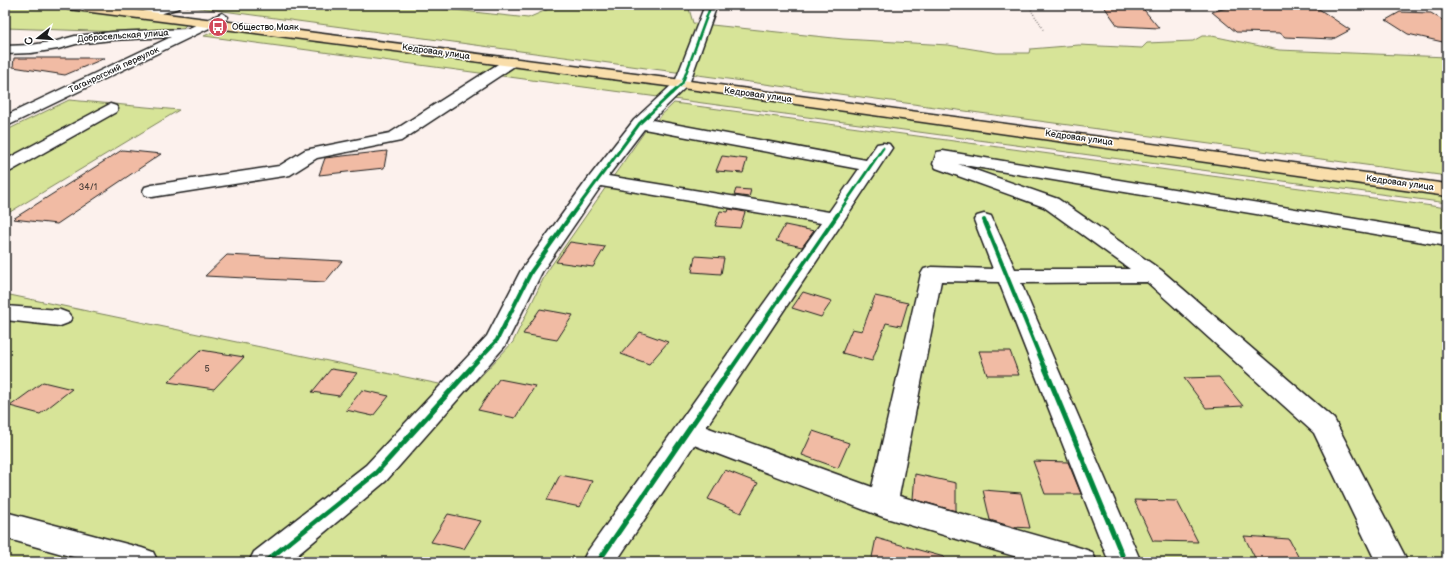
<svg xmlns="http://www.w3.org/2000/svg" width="1452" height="567" font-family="'Balsamiq Sans',sans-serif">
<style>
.green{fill:#d7e498;stroke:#7a805a}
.building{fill:#f1bba4;stroke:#1c1c1c}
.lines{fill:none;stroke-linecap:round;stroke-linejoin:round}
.minor-casing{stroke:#1c1c1c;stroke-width:3}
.major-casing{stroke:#1c1c1c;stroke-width:3}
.path{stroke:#1c1c1c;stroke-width:1.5;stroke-dasharray:0.5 2;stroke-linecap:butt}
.minor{fill:#fff;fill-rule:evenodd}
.major{fill:#f9deab;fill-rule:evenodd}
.cycleway-far3-casing{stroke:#fff;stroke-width:4}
.cycleway-far2-casing{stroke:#fff;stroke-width:5}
.cycleway-far1-casing{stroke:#fff;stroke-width:6}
.cycleway-casing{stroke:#fff;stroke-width:8}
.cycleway-far3{stroke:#00873e;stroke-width:2.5}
.cycleway-far2{stroke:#00873e;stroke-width:3}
.cycleway-far1{stroke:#00873e;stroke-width:4}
.cycleway{stroke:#00873e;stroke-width:5}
.labels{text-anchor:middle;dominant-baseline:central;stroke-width:3;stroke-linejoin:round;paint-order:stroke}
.far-poi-label{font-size:9px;fill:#1c1c1c;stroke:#fff;text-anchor:start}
.far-street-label{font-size:9px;fill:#1c1c1c;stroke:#fff}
.number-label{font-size:9px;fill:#51443e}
</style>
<rect width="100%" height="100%" fill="#fcf1ed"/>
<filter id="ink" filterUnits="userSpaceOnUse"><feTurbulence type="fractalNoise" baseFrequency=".025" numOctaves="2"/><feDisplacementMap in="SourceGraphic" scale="8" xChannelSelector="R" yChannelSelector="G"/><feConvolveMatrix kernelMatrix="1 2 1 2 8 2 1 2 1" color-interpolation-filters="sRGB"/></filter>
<g filter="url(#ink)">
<g class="green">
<path d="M5,5C66,5 126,15 187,24L183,28L123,32L5,28Z"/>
<path d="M188,5H409L528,18L558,5H688L693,23L843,39L948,45L997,53H1029L1030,49L1079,45L1142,48L1147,43L1193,41L1202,36H1212L1279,50L1447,57V176L186,6Z"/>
<path d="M227,25L1447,192V203L204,36Z"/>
<path d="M69,100L179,110L5,215V131Z"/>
<path d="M674,103L1447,208V562H5V294L468,390L513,342L546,273L645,131Z"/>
</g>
<g class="building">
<path d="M1103,5H1140L1159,28L1118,26Z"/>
<path d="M1233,6L1319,9L1350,30L1333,39L1285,37L1280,33L1236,32L1212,12Z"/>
<path d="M1400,12L1431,13L1447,23V43L1408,34L1386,20Z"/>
<path d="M14,58H105L65,75L13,67Z"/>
<path d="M122,150L161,154L57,224L13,219Z"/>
<path d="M387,151L384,168L319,175L325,158Z"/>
<path d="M722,156L747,159L743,173L716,171Z"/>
<path d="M736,189L751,190L749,197L734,195Z"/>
<path d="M729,209L745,212L740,228L715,226L720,211L728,212Z"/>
<path d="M785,225L814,231L802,247L776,241Z"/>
<path d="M570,242L605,247L593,267L556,262Z"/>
<path d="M227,255L342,261L325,282L205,276Z"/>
<path d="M695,256L724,258L721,274L692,272Z"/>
<path d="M803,292L832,301L821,317L792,308Z"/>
<path d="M875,296L908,303L901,326L886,323L872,361L842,353L852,329L862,331Z"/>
<path d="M540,309L573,315L557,340L523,334Z"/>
<path d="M640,332L668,342L649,364L621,354Z"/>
<path d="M201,350L244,357L214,389L168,382Z"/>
<path d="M979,351H1010L1019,375H987Z"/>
<path d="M331,369L357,373L339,396L312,392Z"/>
<path d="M1219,377L1243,406L1206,408L1184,378Z"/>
<path d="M499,379L535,386L515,418L478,410Z"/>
<path d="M43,382L72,389L40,414L10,406Z"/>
<path d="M362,390L389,396L373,416L346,410Z"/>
<path d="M813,431L849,443L838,468L802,455Z"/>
<path d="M1033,461L1068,462L1081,494H1045Z"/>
<path d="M725,470L758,483L741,513L708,499Z"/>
<path d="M915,474L956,483V511L913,499Z"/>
<path d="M560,475L592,481L580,507L547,500Z"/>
<path d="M983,490L1021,493L1030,528L1013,527L990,520Z"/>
<path d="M1134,500L1177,501L1198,542L1153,541Z"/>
<path d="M448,514L481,521L464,549L431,542Z"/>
<path d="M1244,536L1289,539L1301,562H1257Z"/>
<path d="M876,538L944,557V562H871Z"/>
</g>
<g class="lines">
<defs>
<g id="minor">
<path d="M163,5H181L179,8L147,18L141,14L143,11Z"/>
<path d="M705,5H717L689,84L652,120L866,160L877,144L883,143L889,144L892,148L706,427L872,487L921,274L924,269L932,267L993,269L974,220L977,216L984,214L991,216L1015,269H1130L1044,207L936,168L933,164L937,152L943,151L1447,234V246L958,164L1058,199L1161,270L1334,419L1408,562H1376L1314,433L1147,282L1021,283L1141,562H1109L999,282L941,281L899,496L1081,548L1092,552L1097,562H1034L883,517L694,445L616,562H582L587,552L821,223L601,186L542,272L505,346L386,481L289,562H249L254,552L366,465L487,336L520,272L590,176L634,120L675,82ZM644,129L859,169L829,212L608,176Z"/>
<path d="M222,13L228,17L226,20L5,127V116L171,37L112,40L76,44L58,49L31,53L5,54V46L31,45L57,41L75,36L112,32L187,29Z"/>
<path d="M511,58L516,59L518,62L516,65L401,141L317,158L290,175L284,176L152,197L145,195L143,191L145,187L152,185L279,166L305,150L390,133L506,59Z"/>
<path d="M110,104L116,106L118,109L116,112L11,171L5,172V160Z"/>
<path d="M5,306L60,310L68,313L72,318L68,323L60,326L5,320Z"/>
<path d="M5,512L142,548L153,552L158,562H91L5,538Z"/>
</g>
<path id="major" d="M62,5H96L682,80L1447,184V196L682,88L68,9Z"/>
</defs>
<use href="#minor" class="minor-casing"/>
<use href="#major" class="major-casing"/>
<path class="path" d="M1026,5L1031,8C1033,17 1041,21 1043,30"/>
<use href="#minor" class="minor"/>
<use href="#major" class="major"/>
<defs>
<path id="cycleway-far3" d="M671,94L682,84L711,5"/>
<g id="cycleway-far2">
<path d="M572,215L640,123L672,93"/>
<path d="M837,215L883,148"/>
</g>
<g id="cycleway-far1">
<path d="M984,220L1045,369"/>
<path d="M470,369L497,340L531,272L572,214"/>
<path d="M731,369L838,214"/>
</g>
<g id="cycleway">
<path d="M1045,368L1125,562"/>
<path d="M265,562L376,473L471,368"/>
<path d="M598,562L731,368"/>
</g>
</defs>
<use href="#cycleway-far3" class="cycleway-far3-casing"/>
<use href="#cycleway-far2" class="cycleway-far2-casing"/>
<use href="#cycleway-far1" class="cycleway-far1-casing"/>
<use href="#cycleway" class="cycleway-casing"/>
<use href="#cycleway-far3" class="cycleway-far3"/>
<use href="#cycleway-far2" class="cycleway-far2"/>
<use href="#cycleway-far1" class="cycleway-far1"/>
<use href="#cycleway" class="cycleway"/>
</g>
</g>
<defs>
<symbol id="bus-disc" viewBox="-11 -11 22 22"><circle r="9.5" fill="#d1495b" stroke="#fff"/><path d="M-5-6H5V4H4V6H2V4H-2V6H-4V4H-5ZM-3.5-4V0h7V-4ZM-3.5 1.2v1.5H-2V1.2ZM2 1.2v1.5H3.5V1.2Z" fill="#fff"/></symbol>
</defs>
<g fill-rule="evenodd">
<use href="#bus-disc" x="207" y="16" width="22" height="22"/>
</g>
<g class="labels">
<g class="far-poi-label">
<text x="232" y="27">Общество Маяк</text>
</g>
<g class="far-street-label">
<text transform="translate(123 36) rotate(-4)">Добросельская улица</text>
<text transform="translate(436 52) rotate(8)">Кедровая улица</text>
<text transform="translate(114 70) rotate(-25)">Таганрогский переулок</text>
<text transform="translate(758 95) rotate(8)">Кедровая улица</text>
<text transform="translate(1079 138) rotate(8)">Кедровая улица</text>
<text transform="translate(1400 183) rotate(8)">Кедровая улица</text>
</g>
<g class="number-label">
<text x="88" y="187">34/1</text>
<text x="207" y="369">5</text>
</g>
</g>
<rect width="1452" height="567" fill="none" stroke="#fff" stroke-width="20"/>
<rect x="10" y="10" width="1432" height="547" fill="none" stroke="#1c1c1c" stroke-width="1.5" filter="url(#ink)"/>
<g transform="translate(38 38) rotate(253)" stroke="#ffffff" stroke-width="3" paint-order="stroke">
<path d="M0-3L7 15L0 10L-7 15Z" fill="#1c1c1c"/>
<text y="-6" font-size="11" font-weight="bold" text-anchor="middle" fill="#1c1c1c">С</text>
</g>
</svg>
